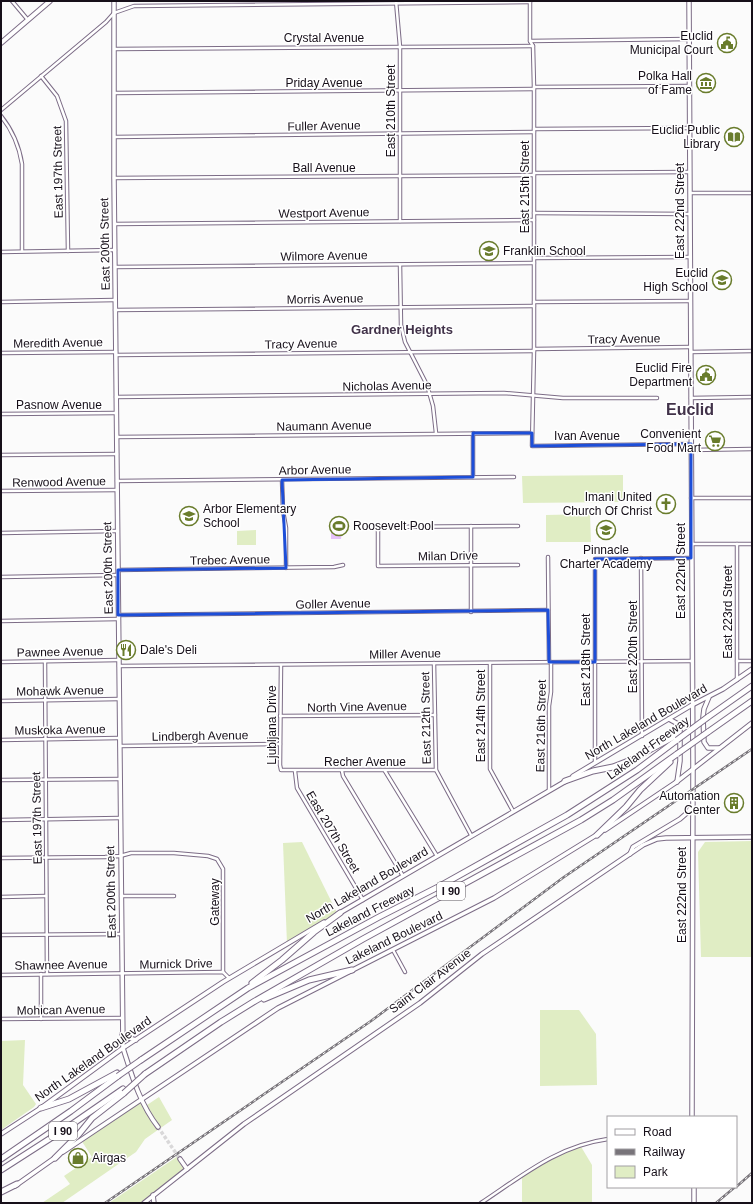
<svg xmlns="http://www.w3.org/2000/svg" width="753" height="1204" viewBox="0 0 753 1204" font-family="Helvetica,sans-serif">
<rect width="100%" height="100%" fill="#fbfbfb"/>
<!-- green -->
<g fill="#e0edc4">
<polygon points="623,475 623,502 523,503 522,476"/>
<polygon points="590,514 591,542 546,542 546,515"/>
<polygon points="256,530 256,545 237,545 237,531"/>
<polygon points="752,841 752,957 701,957 698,852 705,842"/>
<polygon points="302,842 338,915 287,944 283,843"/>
<polygon points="540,1010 579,1010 596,1034 597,1085 540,1086"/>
<polygon points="25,1040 23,1085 36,1104 34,1107 1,1130 1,1041"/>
<polygon points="159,1097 172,1120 145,1139 136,1152 62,1203 42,1203 70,1184 64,1176 92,1157 81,1140 141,1100 144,1107"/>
<polygon points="580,1145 592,1165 592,1203 522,1203 522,1176 547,1160"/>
<polygon points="178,1156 187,1169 144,1203 109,1203"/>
</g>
<!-- water -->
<polygon fill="#e6c2fa" points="331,521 346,521 346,531 342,531 341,539 331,539"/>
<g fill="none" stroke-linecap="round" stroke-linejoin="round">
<!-- tertiary-tunnel -->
<polyline stroke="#d9d8d9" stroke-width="3.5" stroke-dasharray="3.5 2" stroke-linecap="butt" points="158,1127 180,1159"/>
<!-- minor casing -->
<g stroke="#7c6c86" stroke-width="4.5">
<g id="minor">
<polyline points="12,1 28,20"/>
<polyline points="396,1 400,47 400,221"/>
<polyline points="530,1 530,41 533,46 534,87 534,351 532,446 691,444"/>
<polyline points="530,41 689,39"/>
<polyline points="115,49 533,46"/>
<polyline points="41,76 57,96 66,121 68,251"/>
<polyline points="534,87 689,86"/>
<polyline points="115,93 534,89"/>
<polyline points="1,110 106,22 114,13 134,6 530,2"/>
<path d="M1,116C13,131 19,145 22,164V251"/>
<polyline points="534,129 689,128"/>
<polyline points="115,137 534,132"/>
<polyline points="534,173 689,172"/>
<polyline points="114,178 534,175"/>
<polyline points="690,193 752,193"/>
<polyline points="534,213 689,214"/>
<polyline points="115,224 534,220"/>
<polyline points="1,252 115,250"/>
<polyline points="534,258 690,257"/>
<polyline points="400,265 401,325 405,342 427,385 433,406 436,433"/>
<polyline points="115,267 534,263"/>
<polyline points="1,302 115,300"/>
<polyline points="534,302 690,301"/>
<polyline points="115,310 534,306"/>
<polyline points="534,349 690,347"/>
<polyline points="691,352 752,351"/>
<polyline points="1,353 116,352"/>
<polyline points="116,355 534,351"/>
<polyline points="116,397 504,393 563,398 657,398"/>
<polyline points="691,398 752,397"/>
<polyline points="1,414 116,413"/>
<polyline points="473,433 473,477"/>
<polyline points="117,437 532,433"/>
<polyline points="691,450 752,449"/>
<polyline points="1,455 117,454"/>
<polyline points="282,480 283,511 286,528 286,568"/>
<polyline points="117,481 514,477"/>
<polyline points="1,491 117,490"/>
<polyline points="691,498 752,498"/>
<polyline points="471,526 471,612"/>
<polyline points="1,533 117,531"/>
<polyline points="692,544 752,544"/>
<polyline points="737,544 737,680"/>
<polyline points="548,557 549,662"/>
<polyline points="641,558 642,736"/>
<polyline points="518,565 378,566 378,527 518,526"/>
<polyline points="118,570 334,567 343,565"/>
<polyline points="1,577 118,575"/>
<polyline points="119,615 548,610"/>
<polyline points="1,621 118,619"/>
<polyline points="45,661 47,974"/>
<polyline points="737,661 752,661"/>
<polyline points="1,662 119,660"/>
<polyline points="434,663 436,770 471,835"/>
<polyline points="490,663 490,769 513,811"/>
<polyline points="281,665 280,765 281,770 436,770"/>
<polyline points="119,666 691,661"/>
<polyline points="1,701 119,699"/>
<polyline points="280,716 435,715"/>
<polyline points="1,740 119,738"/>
<polyline points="120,746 280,744"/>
<polyline points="595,762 595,559 691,558"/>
<polyline points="295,771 297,788 363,900"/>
<polyline points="342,771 343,776 403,876"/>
<polyline points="385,771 437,856"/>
<polyline points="1,780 120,779"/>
<polyline points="549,790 549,706 551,692 551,662"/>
<polyline points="1,820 120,818"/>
<polyline points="1,858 105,857 120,856 131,853 174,853 208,856 217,859 223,869 223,972"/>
<polyline points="121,896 174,896"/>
<polyline points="1,897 46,896"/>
<polyline points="1,935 121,934"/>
<polyline points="393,950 405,972"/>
<polyline points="1,975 223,972 229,978"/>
<polyline points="1,1019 122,1018"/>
<polyline points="41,1019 41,974"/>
<path d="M481,1203C522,1176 557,1146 608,1139"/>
</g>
</g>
<!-- tertiary casing -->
<g stroke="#7c6c86" stroke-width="5.5">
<g id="tertiary">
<path d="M114,1V178L123,1048C132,1076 140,1104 158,1127"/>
<polyline points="689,1 693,770 692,1117"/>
<polyline points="709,697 704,709 703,717 704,742 708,748 719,748"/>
<polyline points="669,719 678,724 680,727 680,761 677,782"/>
<polyline points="573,776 692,705 723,689 752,669"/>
<polyline points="605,830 675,783 752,723"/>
<polyline points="630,854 633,847 680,819 688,812 692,806"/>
<polyline points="338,914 566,781"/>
<polyline points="122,1034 129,1038 136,1040"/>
<polyline points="1,1134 41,1108 123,1048 223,982 324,922"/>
<polyline points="63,1152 278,1008 494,898 598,834"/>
<polyline points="180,1159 187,1169"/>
<polyline points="15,1186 56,1157"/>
<polyline points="694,1187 694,1203"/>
<polyline points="153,1195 154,1203"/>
<polyline points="144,1203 244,1124 420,1003 482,954 643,845 657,839 666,838 752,837"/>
</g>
</g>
<!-- primary casing -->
<g stroke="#7c6c86" stroke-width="6">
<polyline id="primary" points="1,43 50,1"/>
</g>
<!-- motorway casing -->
<g stroke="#7c6c86" stroke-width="7">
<g id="motorway">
<polyline points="708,717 752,686"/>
<polyline points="708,732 752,701"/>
<polyline points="565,781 593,771 613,767 631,760 677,735"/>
<polyline points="597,835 626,807 640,790 670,762"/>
<polyline points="252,983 282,960 314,932 340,913"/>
<polyline points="264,999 309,980 352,970"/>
<polyline points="141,1060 248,988 379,917 440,886 567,815 637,770 677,740"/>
<polyline points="145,1074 221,1022 255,1001 363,939 581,820 613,800 677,754"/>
<polyline points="41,1108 69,1099 117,1073"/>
<polyline points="55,1158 79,1134 92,1118 124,1093"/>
<polyline points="1,1159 71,1111 118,1076"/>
<polyline points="1,1170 68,1127 123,1089"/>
<polyline points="1,1192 17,1184"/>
</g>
</g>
<!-- minor -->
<use href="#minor" stroke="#fff" stroke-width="2.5"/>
<!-- tertiary -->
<use href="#tertiary" stroke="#fff" stroke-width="3.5"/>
<!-- primary -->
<use href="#primary" stroke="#fff" stroke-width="4"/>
<!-- motorway -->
<use href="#motorway" stroke="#fff" stroke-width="5"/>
<!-- rail casing -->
<g stroke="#78747a" stroke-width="2.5">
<g id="rail">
<polyline points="736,1187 752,1173"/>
<polyline points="105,1203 371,1021 564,877 752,749"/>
<polyline points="716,1203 735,1187"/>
</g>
</g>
<!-- rail -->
<use href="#rail" stroke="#fff" stroke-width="1" stroke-dasharray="3" stroke-linecap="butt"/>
<!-- motorway-bridge casing -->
<g stroke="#7c6c86" stroke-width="7" stroke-linecap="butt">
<g id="motorway-bridge">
<polyline points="677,740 708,717"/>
<polyline points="677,754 708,732"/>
<polyline points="118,1076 141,1060"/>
<polyline points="124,1093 145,1074"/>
</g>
</g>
<!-- motorway-bridge -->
<use href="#motorway-bridge" stroke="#fff" stroke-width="5"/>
</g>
<!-- marked area -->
<path fill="none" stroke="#1d4ed8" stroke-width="3" stroke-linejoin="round" d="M473,433H532V446L691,444V558L595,559V662H549L548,610L118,615V570L286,568L282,480L473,477Z"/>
<!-- icons -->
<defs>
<g id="civic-ring" transform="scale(1)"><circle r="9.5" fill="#fff" stroke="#697c2c" stroke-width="1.5"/><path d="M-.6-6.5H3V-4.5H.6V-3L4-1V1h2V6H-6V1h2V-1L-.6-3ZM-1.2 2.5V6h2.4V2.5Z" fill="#697c2c"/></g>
<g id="museum-ring" transform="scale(1)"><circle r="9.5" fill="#fff" stroke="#697c2c" stroke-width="1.5"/><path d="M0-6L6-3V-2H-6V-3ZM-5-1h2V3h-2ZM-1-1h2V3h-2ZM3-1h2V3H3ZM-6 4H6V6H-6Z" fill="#697c2c"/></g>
<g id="library-ring" transform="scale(1)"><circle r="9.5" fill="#fff" stroke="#697c2c" stroke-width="1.5"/><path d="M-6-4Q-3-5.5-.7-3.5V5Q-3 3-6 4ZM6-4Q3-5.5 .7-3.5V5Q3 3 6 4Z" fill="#697c2c"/></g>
<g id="school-ring" transform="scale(1)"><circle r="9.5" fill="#fff" stroke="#697c2c" stroke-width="1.5"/><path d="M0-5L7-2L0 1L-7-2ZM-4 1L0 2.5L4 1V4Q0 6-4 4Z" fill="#697c2c"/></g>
<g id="supermarket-ring" transform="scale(1)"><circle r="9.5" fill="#fff" stroke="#697c2c" stroke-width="1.5"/><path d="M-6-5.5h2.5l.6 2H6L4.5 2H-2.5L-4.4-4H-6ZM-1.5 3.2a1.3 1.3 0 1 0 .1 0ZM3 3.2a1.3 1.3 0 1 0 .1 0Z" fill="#697c2c"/></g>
<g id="church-ring" transform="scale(1)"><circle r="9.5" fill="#fff" stroke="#697c2c" stroke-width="1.5"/><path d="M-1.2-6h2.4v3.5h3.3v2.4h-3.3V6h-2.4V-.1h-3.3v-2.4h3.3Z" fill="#697c2c"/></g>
<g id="stadium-ring" transform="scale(1)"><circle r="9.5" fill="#fff" stroke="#697c2c" stroke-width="1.5"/><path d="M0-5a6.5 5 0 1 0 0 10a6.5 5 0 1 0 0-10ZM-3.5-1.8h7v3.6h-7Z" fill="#697c2c"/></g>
<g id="restaurant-ring" transform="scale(1)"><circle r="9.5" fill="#fff" stroke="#697c2c" stroke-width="1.5"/><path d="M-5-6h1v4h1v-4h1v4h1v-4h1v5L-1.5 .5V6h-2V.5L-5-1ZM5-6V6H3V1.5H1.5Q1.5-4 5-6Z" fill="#697c2c"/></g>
<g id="building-ring" transform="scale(1)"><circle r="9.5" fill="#fff" stroke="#697c2c" stroke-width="1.5"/><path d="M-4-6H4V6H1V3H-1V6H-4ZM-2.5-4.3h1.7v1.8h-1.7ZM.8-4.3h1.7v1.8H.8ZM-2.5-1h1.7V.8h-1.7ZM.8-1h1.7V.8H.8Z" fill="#697c2c"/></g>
<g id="shop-ring" transform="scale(1)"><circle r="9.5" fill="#fff" stroke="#697c2c" stroke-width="1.5"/><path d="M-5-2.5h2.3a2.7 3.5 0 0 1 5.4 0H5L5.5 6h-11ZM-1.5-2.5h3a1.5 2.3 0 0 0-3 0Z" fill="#697c2c"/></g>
</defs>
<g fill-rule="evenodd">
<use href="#civic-ring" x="727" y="43"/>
<use href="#museum-ring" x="706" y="83"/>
<use href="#library-ring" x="734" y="137"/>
<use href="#school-ring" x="489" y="251"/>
<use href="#school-ring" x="722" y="280"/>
<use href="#civic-ring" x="706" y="375"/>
<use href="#supermarket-ring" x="715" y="441"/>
<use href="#church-ring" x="666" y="504"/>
<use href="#school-ring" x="189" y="516"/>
<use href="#stadium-ring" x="339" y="526"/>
<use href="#school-ring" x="606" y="530"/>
<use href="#restaurant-ring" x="126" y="650"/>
<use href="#building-ring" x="734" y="803"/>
<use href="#shop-ring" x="78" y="1158"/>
</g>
<g text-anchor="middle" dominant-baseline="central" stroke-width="3" stroke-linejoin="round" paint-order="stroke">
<!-- shield labels -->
<g fill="#fff" stroke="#5c575e" stroke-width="1">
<rect x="437" y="882" width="28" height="18" rx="3"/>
<rect x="49" y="1122" width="28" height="18" rx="3"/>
</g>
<g font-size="11" font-weight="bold" fill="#160f19">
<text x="451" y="891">I 90</text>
<text x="63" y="1131">I 90</text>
</g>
<!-- poi labels -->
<g font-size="12" fill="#160f19" stroke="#fff" text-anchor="end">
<text x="713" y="36">Euclid<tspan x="713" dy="14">Municipal Court</tspan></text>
<text x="692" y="76">Polka Hall<tspan x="692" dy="14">of Fame</tspan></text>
<text x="720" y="130">Euclid Public<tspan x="720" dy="14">Library</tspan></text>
<text x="503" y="251" text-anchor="start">Franklin School</text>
<text x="708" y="273">Euclid<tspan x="708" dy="14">High School</tspan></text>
<text x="692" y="368">Euclid Fire<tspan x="692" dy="14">Department</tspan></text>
<text x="701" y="434">Convenient<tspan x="701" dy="14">Food Mart</tspan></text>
<text x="652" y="497">Imani United<tspan x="652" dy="14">Church Of Christ</tspan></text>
<text x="203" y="509" text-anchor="start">Arbor Elementary<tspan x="203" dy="14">School</tspan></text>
<text x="353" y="526" text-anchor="start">Roosevelt Pool</text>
<text x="606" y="550" text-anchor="middle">Pinnacle<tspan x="606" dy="14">Charter Academy</tspan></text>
<text x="140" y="650" text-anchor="start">Dale's Deli</text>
<text x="720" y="796">Automation<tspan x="720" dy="14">Center</tspan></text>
<text x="92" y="1158" text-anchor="start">Airgas</text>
</g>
<!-- street labels -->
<g font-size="12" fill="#160f19" stroke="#fff">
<text x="324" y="38">Crystal Avenue</text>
<text x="324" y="83">Priday Avenue</text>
<text transform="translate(391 111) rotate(-90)">East 210th Street</text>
<text transform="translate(324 126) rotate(-1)">Fuller Avenue</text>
<text x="324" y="168">Ball Avenue</text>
<text transform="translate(58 172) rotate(-91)">East 197th Street</text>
<text transform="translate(525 187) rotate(-90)">East 215th Street</text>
<text transform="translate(680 211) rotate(-90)">East 222nd Street</text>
<text transform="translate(324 213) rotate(-1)">Westport Avenue</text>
<text transform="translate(105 244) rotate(-91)">East 200th Street</text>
<text transform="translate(324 256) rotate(-1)">Wilmore Avenue</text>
<text transform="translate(325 299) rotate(-1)">Morris Avenue</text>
<text transform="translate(624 339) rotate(-1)">Tracy Avenue</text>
<text transform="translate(58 343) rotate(-1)">Meredith Avenue</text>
<text transform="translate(301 344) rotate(-1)">Tracy Avenue</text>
<text transform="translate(387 386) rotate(-1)">Nicholas Avenue</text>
<text x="59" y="405">Pasnow Avenue</text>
<text transform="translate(324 426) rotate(-1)">Naumann Avenue</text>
<text x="587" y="436">Ivan Avenue</text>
<text transform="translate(315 470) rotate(-1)">Arbor Avenue</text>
<text transform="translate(59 482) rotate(-1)">Renwood Avenue</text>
<text transform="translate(448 556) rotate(-1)">Milan Drive</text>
<text transform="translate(230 560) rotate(-1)">Trebec Avenue</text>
<text transform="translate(108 568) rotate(-91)">East 200th Street</text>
<text transform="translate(681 571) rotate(-90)">East 222nd Street</text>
<text transform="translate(333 604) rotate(-1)">Goller Avenue</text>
<text transform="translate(728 612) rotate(-90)">East 223rd Street</text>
<text transform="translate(633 647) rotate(-90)">East 220th Street</text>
<text transform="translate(60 652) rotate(-1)">Pawnee Avenue</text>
<text transform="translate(405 654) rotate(-1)">Miller Avenue</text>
<text transform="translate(586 660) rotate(-90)">East 218th Street</text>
<text transform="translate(60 691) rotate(-1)">Mohawk Avenue</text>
<text transform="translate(357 707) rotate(-1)">North Vine Avenue</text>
<text transform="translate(481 716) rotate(-90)">East 214th Street</text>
<text transform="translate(426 718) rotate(-91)">East 212th Street</text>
<text transform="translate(646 722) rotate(-30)">North Lakeland Boulevard</text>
<text transform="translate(272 725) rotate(-90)">Ljubljana Drive</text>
<text transform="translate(541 726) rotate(-89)">East 216th Street</text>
<text transform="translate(60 730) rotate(-1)">Muskoka Avenue</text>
<text transform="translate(200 736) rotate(-1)">Lindbergh Avenue</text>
<text transform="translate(648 748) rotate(-36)">Lakeland Freeway</text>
<text x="365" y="762">Recher Avenue</text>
<text transform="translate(37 818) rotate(-91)">East 197th Street</text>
<text transform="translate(333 832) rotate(59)">East 207th Street</text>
<text transform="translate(367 885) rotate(-30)">North Lakeland Boulevard</text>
<text transform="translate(111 892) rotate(-91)">East 200th Street</text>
<text transform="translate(682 895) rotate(-90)">East 222nd Street</text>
<text transform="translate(215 902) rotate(-90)">Gateway</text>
<text transform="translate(370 911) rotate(-27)">Lakeland Freeway</text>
<text transform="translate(394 938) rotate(-26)">Lakeland Boulevard</text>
<text transform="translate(176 964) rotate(-1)">Murnick Drive</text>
<text transform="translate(61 965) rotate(-1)">Shawnee Avenue</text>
<text transform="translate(430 981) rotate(-37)">Saint Clair Avenue</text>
<text transform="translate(61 1010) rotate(-1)">Mohican Avenue</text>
<text transform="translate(93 1059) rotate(-35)">North Lakeland Boulevard</text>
</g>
<!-- neighbourhood labels -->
<g font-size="13" font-weight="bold" fill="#413249" stroke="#fff">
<text x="402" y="329">Gardner Heights</text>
</g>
<!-- district labels -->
<g font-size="16" font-weight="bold" fill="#413249" stroke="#fff">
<text x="690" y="409">Euclid</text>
</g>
</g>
<!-- border -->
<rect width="753" height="1204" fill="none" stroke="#160f19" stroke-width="4"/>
<!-- legend -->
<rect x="607" y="1116" width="130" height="72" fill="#ffffff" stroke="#a29fa3"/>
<rect x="615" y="1129" width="20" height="6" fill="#ffffff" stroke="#a29fa3"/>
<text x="643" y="1136" font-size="12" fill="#160f19">Road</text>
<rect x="615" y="1149" width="20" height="6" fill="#78747a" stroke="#a29fa3"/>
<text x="643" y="1156" font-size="12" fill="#160f19">Railway</text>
<rect x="615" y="1166" width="20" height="12" fill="#e0edc4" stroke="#a29fa3"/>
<text x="643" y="1176" font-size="12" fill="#160f19">Park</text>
</svg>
